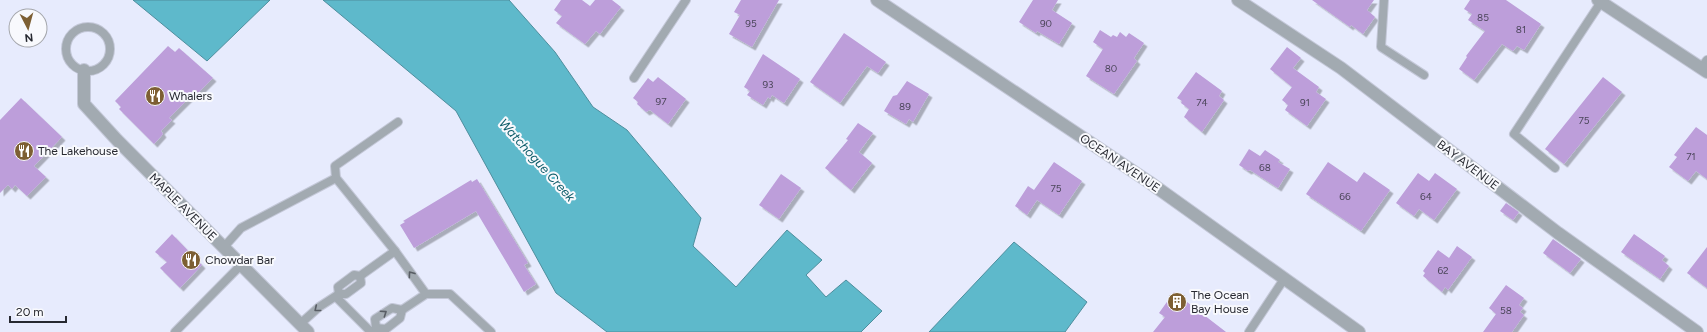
<svg xmlns="http://www.w3.org/2000/svg" width="1707" height="332" viewBox="0 0 1707 332" font-family="Figtree,sans-serif">
<defs>
<filter id="shadow"><feDropShadow dx="3.5" dy="3.5" stdDeviation="0" flood-color="#0004"/></filter>
</defs>
<rect width="100%" height="100%" fill="#e7ebfd"/>
<!-- water -->
<g fill="#5eb9cb" stroke="#4e8e9d">
<polygon points="133,0 270,0 207,61"/>
<polygon points="323,0 509,0 555,52 593,107 627,130 701,218 693,246 736,287 787,230 822,260 806,275 826,297 846,280 882,311 861,332 607,332 556,293 456,111"/>
<polygon points="1014,242 1087,302 1065,332 929,332"/>
</g>
<!-- building -->
<g fill="#bd9eda" filter="url(#shadow)">
<polygon points="561,0 582,0 590,6 595,0 612,0 621,7 600,34 596,31 585,44 556,23 562,16 554,10"/>
<polygon points="741,0 779,0 752,47 729,34 740,15 734,12"/>
<polygon points="1033,0 1058,0 1052,10 1072,23 1059,44 1037,31 1036,33 1019,22"/>
<polygon points="1312,0 1374,0 1367,10 1375,17 1363,34 1351,25 1350,27"/>
<polygon points="1470,0 1506,0 1541,24 1524,50 1517,46 1513,51 1502,44 1474,80 1459,69 1467,57 1466,56 1485,31 1468,20 1472,14 1464,9"/>
<polygon points="1100,30 1111,37 1113,35 1117,37 1120,32 1126,37 1129,33 1144,43 1134,58 1137,61 1114,94 1086,76 1103,49 1093,42"/>
<polygon points="844,33 886,62 878,73 867,66 840,103 810,82"/>
<polygon points="168,46 175,52 179,48 213,78 194,97 192,95 169,118 172,120 161,131 163,134 154,144 119,109 121,107 115,101"/>
<polygon points="1287,47 1301,58 1293,68 1319,87 1316,92 1326,99 1307,126 1285,110 1288,105 1282,100 1292,87 1270,69"/>
<polygon points="763,54 800,79 784,103 772,95 770,99 768,97 763,105 747,95 750,91 744,87"/>
<polygon points="1196,72 1222,91 1219,96 1224,100 1202,132 1184,117 1189,109 1181,103 1182,101 1177,98"/>
<polygon points="658,77 686,99 668,124 650,110 646,112 637,104 638,102 633,98 648,78 653,82"/>
<polygon points="1603,77 1622,92 1564,164 1545,149"/>
<polygon points="907,81 929,94 913,122 909,119 906,124 884,111 893,96 897,95"/>
<polygon points="21,98 62,137 34,166 46,177 27,196 15,185 12,189 8,185 0,193 0,120"/>
<polygon points="858,123 873,133 859,152 872,163 851,190 825,168 848,140 846,139"/>
<polygon points="1696,127 1707,135 1707,179 1696,171 1688,181 1669,167 1677,157 1674,155"/>
<polygon points="1249,149 1260,156 1265,150 1280,160 1278,162 1290,169 1278,188 1250,170 1248,171 1239,165"/>
<polygon points="1054,162 1082,181 1059,215 1037,200 1027,215 1015,206 1028,186 1034,190"/>
<polygon points="1328,162 1357,182 1364,172 1390,190 1361,231 1306,194"/>
<polygon points="1418,173 1429,181 1435,173 1457,189 1434,220 1419,209 1414,216 1396,203"/>
<polygon points="781,174 801,188 779,219 759,205"/>
<polygon points="477,179 528,263 524,265 536,284 524,292 476,211 414,248 400,225 405,222 403,221 471,180 472,182"/>
<polygon points="1506,203 1519,212 1513,220 1500,211"/>
<polygon points="172,234 202,265 180,288 160,268 167,262 155,252"/>
<polygon points="1634,234 1665,256 1662,260 1669,266 1660,279 1621,252"/>
<polygon points="1553,239 1581,259 1570,273 1543,253"/>
<polygon points="1457,246 1472,257 1448,290 1445,287 1442,292 1423,276 1425,273 1423,271 1438,250 1449,258"/>
<polygon points="1707,247 1707,288 1687,273"/>
<polygon points="1506,285 1524,298 1519,305 1523,308 1520,312 1524,315 1512,332 1483,332 1496,314 1489,308"/>
<polygon points="1174,292 1226,332 1153,332 1165,317 1159,313"/>
</g>
<g fill="none" stroke-linecap="round" stroke-linejoin="round">
<!-- lane casing -->
<g stroke="#c4c8d8" stroke-width="10">
<g id="lane">
<polyline points="1384,0 1381,47 1424,75"/>
<circle cx="88" cy="49" r="22"/>
<polyline points="1701,68 1707,60"/>
<polyline points="634,78 686,0"/>
<polyline points="1555,168 1514,134 1601,2"/>
<polyline points="224,247 241,228 336,178"/>
<polyline points="395,251 336,178 335,166 398,122"/>
<polyline points="339,294 338,287 354,275 360,276 395,251 426,294 402,310 400,318 386,329 376,328 372,332"/>
<polyline points="426,294 450,294 491,332"/>
<polyline points="336,297 371,332"/>
<polyline points="300,324 319,307 339,294 346,294 361,283 360,276"/>
<polyline points="376,328 375,319 392,308 402,310"/>
<polyline points="175,332 241,265"/>
<polyline points="1249,332 1284,279"/>
</g>
</g>
<!-- street casing -->
<g stroke="#c4c8d8" stroke-width="14">
<g id="street">
<polyline points="877,0 1149,182 1359,332"/>
<polyline points="1238,0 1341,68 1558,233 1697,332"/>
<polyline points="1598,0 1707,72"/>
<polyline points="84,70 84,104 117,140 308,332"/>
</g>
</g>
<!-- lane -->
<use href="#lane" stroke="#a2aab1" stroke-width="8"/>
<!-- street -->
<use href="#street" stroke="#a2aab1" stroke-width="12"/>
</g>
<!-- one-way arrows -->
<defs><path id="oneway-chevron" d="M-2-3.5L2.5 0L-2 3.5" fill="none" stroke-width="1.6" stroke-linecap="round" stroke-linejoin="round"/></defs>
<g stroke="#585d64">
<use href="#oneway-chevron" transform="translate(411 274) rotate(-126)"/>
<use href="#oneway-chevron" transform="translate(317 309) rotate(141)"/>
<use href="#oneway-chevron" transform="translate(384 313) rotate(-34)"/>
</g>
<!-- icons -->
<defs>
<g id="restaurant-disc" transform="scale(1)"><circle r="9.5" fill="#7d5f33" stroke="#f8f9fd"/><path d="M-5-6h1v4h1v-4h1v4h1v-4h1v5L-1.5 .5V6h-2V.5L-5-1ZM5-6V6H3V1.5H1.5Q1.5-4 5-6Z" fill="#fff"/></g>
<g id="building-disc" transform="scale(1)"><circle r="9.5" fill="#7d5f33" stroke="#f8f9fd"/><path d="M-4-6H4V6H1V3H-1V6H-4ZM-2.5-4.3h1.7v1.8h-1.7ZM.8-4.3h1.7v1.8H.8ZM-2.5-1h1.7V.8h-1.7ZM.8-1h1.7V.8H.8Z" fill="#fff"/></g>
</defs>
<g fill-rule="evenodd">
<use href="#restaurant-disc" x="155" y="96"/>
<use href="#restaurant-disc" x="24" y="151"/>
<use href="#restaurant-disc" x="191" y="260"/>
<use href="#building-disc" x="1177" y="302"/>
</g>
<g text-anchor="middle" dominant-baseline="central" stroke-width="4" stroke-linejoin="round" paint-order="stroke">
<!-- number labels -->
<g font-size="10" fill="#4c465b">
<text x="1483" y="17">85</text>
<text x="751" y="23">95</text>
<text x="1046" y="23">90</text>
<text x="1521" y="29">81</text>
<text x="1111" y="68">80</text>
<text x="768" y="84">93</text>
<text x="661" y="101">97</text>
<text x="1202" y="102">74</text>
<text x="1305" y="102">91</text>
<text x="905" y="106">89</text>
<text x="1584" y="120">75</text>
<text x="1691" y="156">71</text>
<text x="1265" y="167">68</text>
<text x="1056" y="188">75</text>
<text x="1345" y="196">66</text>
<text x="1426" y="196">64</text>
<text x="1443" y="270">62</text>
<text x="1506" y="310">58</text>
</g>
<!-- poi labels -->
<g font-size="12" fill="#272931" stroke="#f8f9fd" text-anchor="start">
<text x="169" y="96">Whalers</text>
<text x="38" y="151">The Lakehouse</text>
<text x="205" y="260">Chowdar Bar</text>
<text x="1191" y="295">The Ocean<tspan x="1191" dy="14">Bay House</tspan></text>
</g>
<!-- street labels -->
<g font-size="12" fill="#272931" stroke="#f8f9fd">
<text transform="translate(1120 163) rotate(34)">OCEAN AVENUE</text>
<text transform="translate(1468 165) rotate(37)">BAY AVENUE</text>
<text transform="translate(183 207) rotate(45)">MAPLE AVENUE</text>
</g>
<!-- water labels -->
<g font-size="13" font-style="italic" fill="#0e5d6a" stroke="#f8f9fd">
<text transform="translate(537 160) rotate(48)">Watchogue Creek</text>
</g>
</g>
<!-- north arrow -->
<g transform="translate(28 28) rotate(174)"><circle r="19" fill="#f8f9fd" stroke="#a4a6ab"/>
<path d="M0-3L7 15L0 10L-7 15Z" fill="#7d5f33"/>
<text y="-6" font-size="11" font-weight="bold" text-anchor="middle" fill="#272931">N</text>
</g>
<!-- scale -->
<path d="M10 316v6h56v-6" fill="none" stroke="#272931" stroke-width="2"/>
<text x="16" y="316" font-size="12" fill="#272931" stroke="#f8f9fd" stroke-width="3" paint-order="stroke">20 m</text>
</svg>
